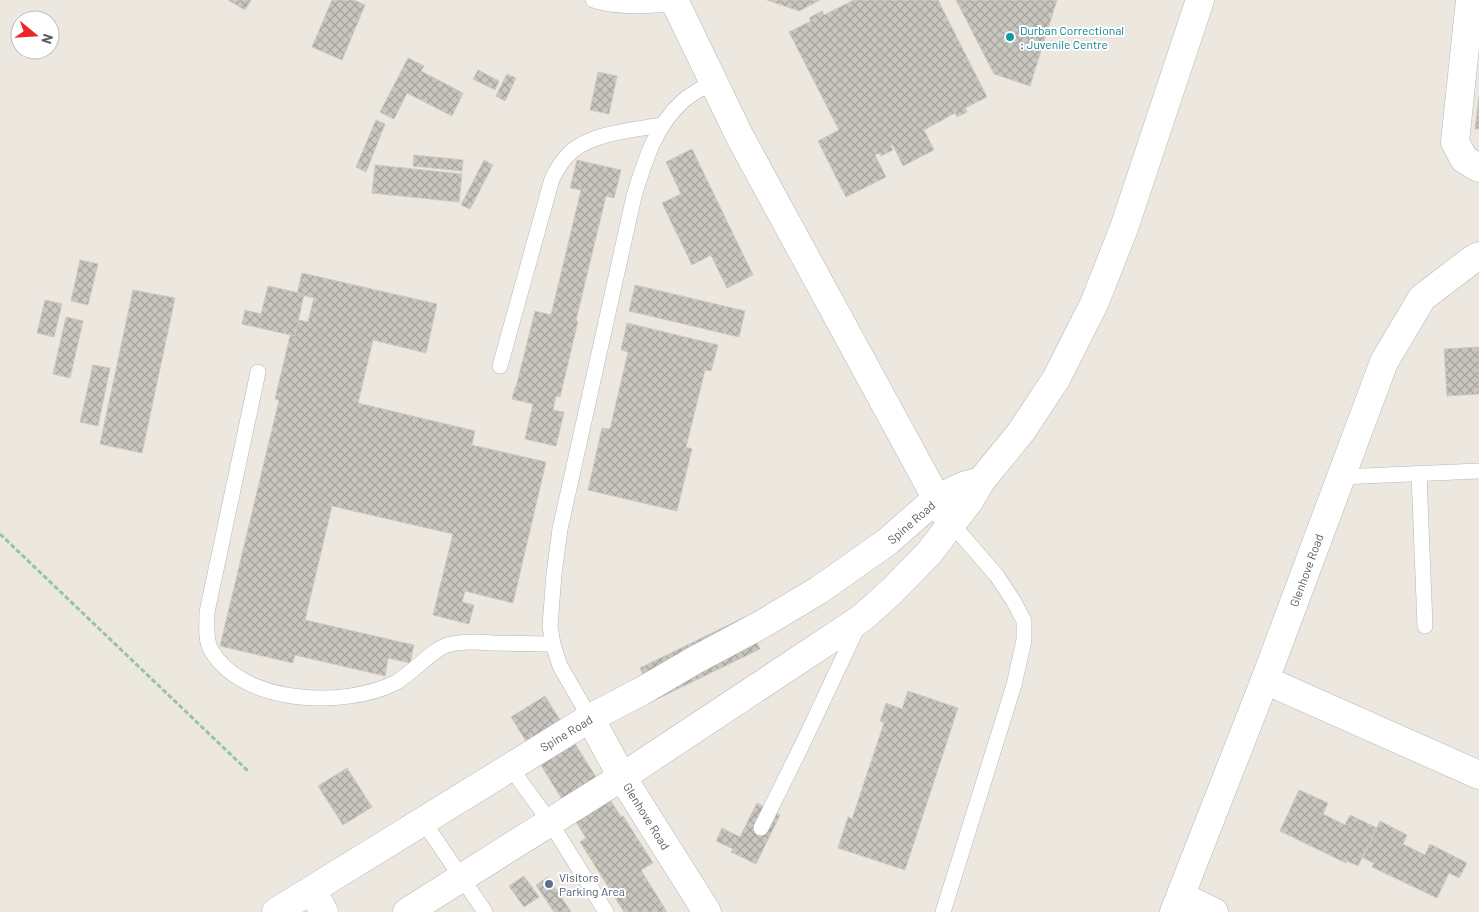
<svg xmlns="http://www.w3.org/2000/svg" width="1479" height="912" viewBox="0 0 1479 912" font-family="Barlow,sans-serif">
<defs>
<pattern id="building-cross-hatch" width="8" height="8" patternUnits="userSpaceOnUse" patternTransform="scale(1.25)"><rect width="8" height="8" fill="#c9c5bf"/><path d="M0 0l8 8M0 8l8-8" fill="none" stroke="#a6a39f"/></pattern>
</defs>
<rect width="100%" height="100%" fill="#ece8df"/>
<!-- building -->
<g fill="url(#building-cross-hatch)" stroke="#d1c9be">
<polygon points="228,0 251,0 245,10"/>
<polygon points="332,0 354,0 365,5 342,60 312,47"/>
<polygon points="767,0 820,0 799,11"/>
<polygon points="854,0 938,0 987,97 965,108 967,112 957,117 955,113 924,130 934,150 903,166 893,145 891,146 893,150 881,156 879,153 875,155 886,177 846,197 818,141 839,130 789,32 811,21 809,18 822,11 824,15"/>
<polygon points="956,0 1057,0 1030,86 994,74"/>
<polygon points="408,58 424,66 421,71 463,93 452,116 407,93 394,119 380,112"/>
<polygon points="478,70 499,81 495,90 473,79"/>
<polygon points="598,72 617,76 609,114 590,110"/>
<polygon points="507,74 516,78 505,101 496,96"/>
<polygon points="1479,96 1479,129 1475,129"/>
<polygon points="376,120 385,124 366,172 356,167"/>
<polygon points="692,149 753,275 727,288 711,255 692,265 662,203 681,194 666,162"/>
<polygon points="414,155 463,160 462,171 413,166"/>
<polygon points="484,160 493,165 470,209 461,205"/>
<polygon points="577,160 621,170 614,198 606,196 576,320 578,321 560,397 556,396 553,410 564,412 556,446 525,439 533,404 512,399 515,387 516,387 535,311 551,315 581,190 570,188"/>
<polygon points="375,165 462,174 459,202 372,193"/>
<polygon points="80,260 98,264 88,305 71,301"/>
<polygon points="302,273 437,304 426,353 373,340 358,403 475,431 472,445 546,462 513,603 465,591 462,602 474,605 469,624 433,615 453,534 332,506 305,620 414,645 410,663 388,658 385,676 295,655 293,663 220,646 279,400 275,399 294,319 308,322 314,298 297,294"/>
<polygon points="635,285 745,311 739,337 629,311"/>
<polygon points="268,286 304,294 295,336 242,324 245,310 261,314"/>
<polygon points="133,290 175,298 142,453 100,444"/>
<polygon points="45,300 62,304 54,337 37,333"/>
<polygon points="66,317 83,321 70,378 53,374"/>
<polygon points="627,323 718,345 711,371 705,370 686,447 692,449 677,511 588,490 602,428 610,429 628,352 621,350"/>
<polygon points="1479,347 1479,394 1447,396 1444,349"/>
<polygon points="93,365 110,368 98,426 80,422"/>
<polygon points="745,617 760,649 655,700 640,668"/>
<polygon points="908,691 958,708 905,870 838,848 848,817 852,819 884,723 880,721 886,703 902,709"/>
<polygon points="545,696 621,817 623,816 653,863 641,870 667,912 624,912 580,842 586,838 511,717"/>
<polygon points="347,768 372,807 343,825 318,786"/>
<polygon points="1299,790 1328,803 1323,814 1345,825 1350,815 1377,828 1358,866 1347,861 1346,863 1280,831"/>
<polygon points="757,803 780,815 756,864 731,852 733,849 716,841 722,828 740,837"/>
<polygon points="1380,821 1407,835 1403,844 1425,855 1430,844 1467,863 1459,878 1449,873 1437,898 1372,867 1374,863 1363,858"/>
<polygon points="524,876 539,897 524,907 509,886"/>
<polygon points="548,877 571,912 554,912 536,885"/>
</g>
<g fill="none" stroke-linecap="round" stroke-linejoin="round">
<!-- service casing -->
<g stroke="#b2b7bb" stroke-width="16">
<g id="service">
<path d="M593,0C619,9 649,5 676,4"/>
<path d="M500,366L552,179C556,171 561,162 567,156C587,133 633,130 662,125"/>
<path d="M258,372L207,612C207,624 205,639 211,650C243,705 344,708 395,683C410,675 432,650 447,645C462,641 477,642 492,643C513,643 533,644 553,644"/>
<polyline points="1419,474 1425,626"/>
<polyline points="1340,477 1479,471"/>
<path d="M590,718L560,666L553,644L550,626L554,574L560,529L634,196C645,161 655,126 683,101C692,93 703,88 713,82"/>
<polyline points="510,767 550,822 606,912"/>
<polyline points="423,821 485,912"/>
<polyline points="761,828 803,743 859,624"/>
<polyline points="943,912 1014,685 1024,640 1024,621 1014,602 997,576 952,524"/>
</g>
</g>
<!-- minor casing -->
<g stroke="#b2b7bb" stroke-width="29">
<g id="minor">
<polyline points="674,0 740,137 945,514"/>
<polyline points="1470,0 1455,142 1464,159 1479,168"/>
<polyline points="1265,680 1479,775"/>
<polyline points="590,718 622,777 707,912"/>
<polyline points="312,890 324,912"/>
<polyline points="1181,896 1214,912"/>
<polyline points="276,912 590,718 642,691 695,660 764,623 819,590 887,542 936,499 963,486 981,481"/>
<polyline points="407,912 622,777 862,618 893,590 929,553 970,500 981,481 1021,432 1056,379 1094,304 1124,228 1200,0"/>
<polyline points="1174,912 1265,680 1384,362 1422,298 1473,259 1479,256"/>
</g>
</g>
<!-- path -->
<polyline stroke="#94c69d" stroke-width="3" stroke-dasharray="5 2.5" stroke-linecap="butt" points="0,534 249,772"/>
<!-- service -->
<use href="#service" stroke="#fff" stroke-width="15"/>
<!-- minor -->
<use href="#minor" stroke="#fff" stroke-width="28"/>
</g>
<!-- markers -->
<circle fill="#0f9aa8" stroke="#fff" stroke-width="2" cx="1010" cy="37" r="5"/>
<circle fill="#5c6f8a" stroke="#fff" stroke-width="2" cx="549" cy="884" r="5"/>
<g text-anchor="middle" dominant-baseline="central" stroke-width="4" stroke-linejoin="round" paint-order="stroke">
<!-- culture labels -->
<g font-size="12" fill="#0d838f" stroke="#fff" text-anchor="start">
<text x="1020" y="30">Durban Correctional<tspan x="1020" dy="14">: Juvenile Centre</tspan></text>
</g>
<!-- street labels -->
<g font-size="12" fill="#585d61" stroke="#fff">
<text transform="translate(911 522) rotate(-41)">Spine Road</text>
<text transform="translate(1306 570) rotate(-70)">Glenhove Road</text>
<text transform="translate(566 733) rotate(-31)">Spine Road</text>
<text transform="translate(647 816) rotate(58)">Glenhove Road</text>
</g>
<!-- service labels -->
<g font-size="12" fill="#4e5e75" stroke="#fff" text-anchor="start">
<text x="559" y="877">Visitors<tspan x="559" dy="14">Parking Area</tspan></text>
</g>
</g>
<!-- north arrow -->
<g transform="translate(35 35) rotate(108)"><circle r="24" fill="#ffffff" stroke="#bcbec0"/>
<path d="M0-4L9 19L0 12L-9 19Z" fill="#ec2528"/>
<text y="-8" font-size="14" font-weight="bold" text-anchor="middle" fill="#585d61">N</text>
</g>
</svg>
